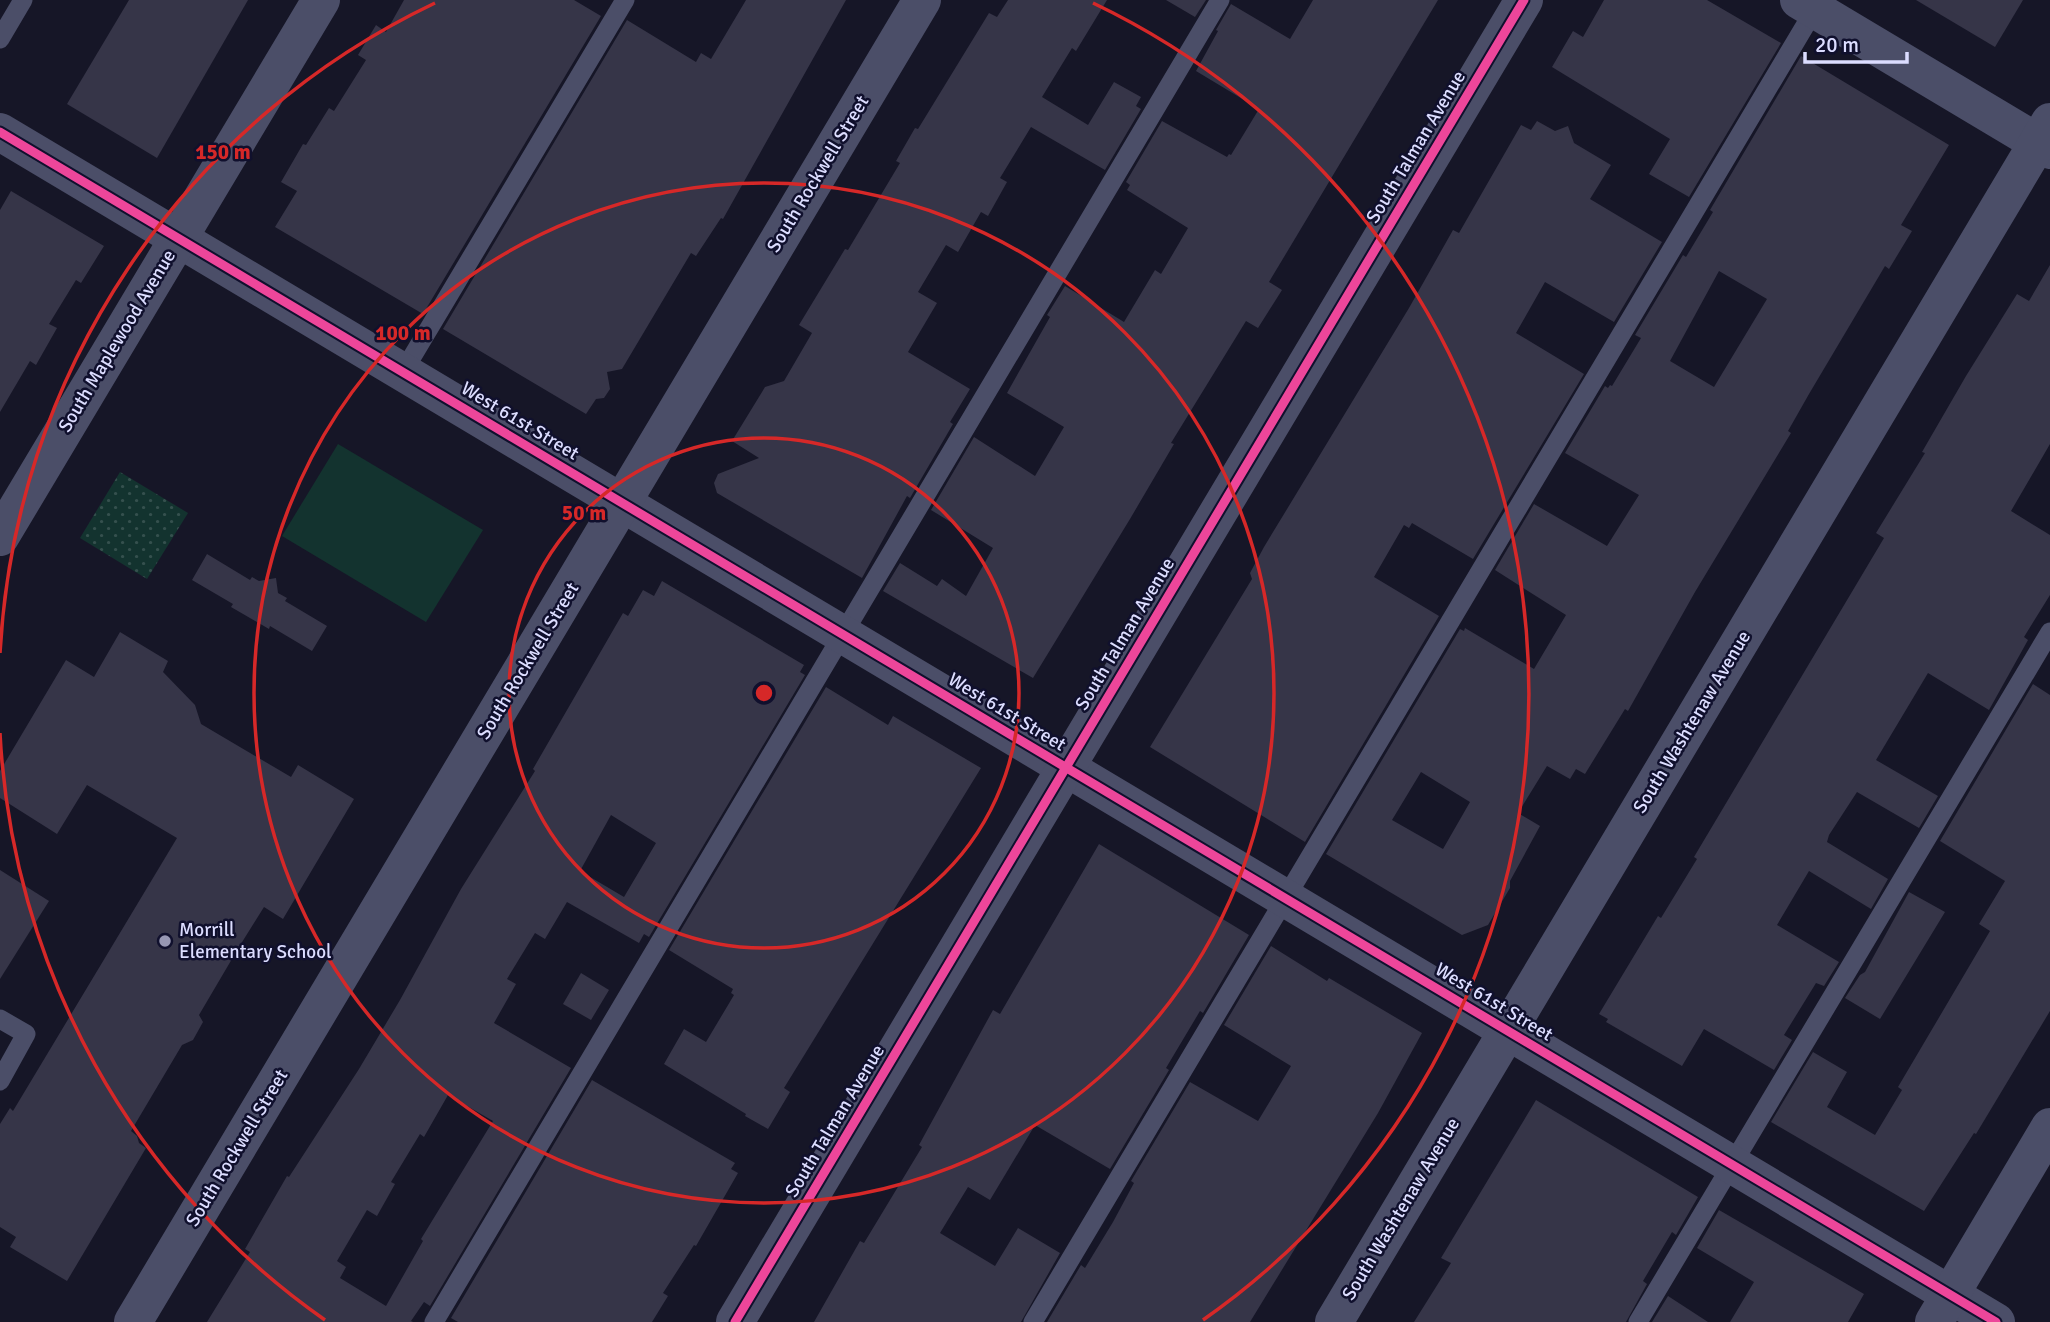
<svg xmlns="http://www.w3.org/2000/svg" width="2050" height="1322" viewBox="0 0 2050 1322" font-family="Signika,sans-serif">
<defs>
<pattern id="park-dots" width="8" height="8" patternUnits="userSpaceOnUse" patternTransform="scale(1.75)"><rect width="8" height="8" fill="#13332f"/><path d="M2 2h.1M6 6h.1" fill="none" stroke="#35504e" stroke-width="1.8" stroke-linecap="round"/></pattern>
</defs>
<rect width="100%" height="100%" fill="#161627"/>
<!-- park -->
<polygon fill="url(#park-dots)" points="120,472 188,513 147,579 80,538"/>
<!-- garden -->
<polygon fill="#13332f" points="338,444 483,530 426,622 282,536"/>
<!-- building -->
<g fill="#363548" fill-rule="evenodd">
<polygon points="129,0 248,0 157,158 67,104"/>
<polygon points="404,0 574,0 601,16 423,314 275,227 297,191 281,182 303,144 306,145 329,108 334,111 366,60 358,55 376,25 386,32"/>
<polygon points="746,0 846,0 723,219 721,218 696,256 691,253 622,369 607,372 610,389 604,398 596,399 586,414 443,329 627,20 696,62 701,53 711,59"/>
<polygon points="1008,0 1107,0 1076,51 1072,48 1042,97 1088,125 1114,82 1141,97 1136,106 1141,109 1105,170 1031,127 1000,178 1007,182 988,216 981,212 958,252 946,245 918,292 937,303 908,352 970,389 950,422 953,424 910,498 907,496 862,578 717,493 714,483 718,474 759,458 732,441 765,387 784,381 812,333 799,325 845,249 848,250 900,163 896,161 915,128 918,129 989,13 997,17"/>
<polygon points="1166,0 1206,0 1195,17"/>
<polygon points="1313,0 1438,0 1269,282 1282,290 1258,328 1246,321 1171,443 1174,444 1130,519 1033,678 883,591 900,563 937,586 942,579 966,596 993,548 931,510 974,437 1035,476 1064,427 1007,393 1050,317 1047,315 1065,286 1124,322 1155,270 1161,274 1188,228 1127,190 1130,185 1126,182 1162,121 1227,157 1229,154 1231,155 1259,109 1196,71 1218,31 1216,30 1231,4 1290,39"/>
<polygon points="1604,0 1707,0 1781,43 1689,197 1649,174 1670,139 1552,67 1573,31 1583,37"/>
<polygon points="1916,0 2023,0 1995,47"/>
<path d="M1801,56L1949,145L1901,225L1912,231L1889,269L1885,266L1809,394L1788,431L1791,433L1695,592L1628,711L1625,709L1585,774L1576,769L1570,779L1547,766L1518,813L1540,826L1510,881V888L1488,925L1462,935L1326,854L1460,629L1464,631L1465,628L1534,669L1566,615L1495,570L1534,504L1607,546L1639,495L1565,453L1605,386L1608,388L1610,385L1612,386L1641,338L1635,335L1683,255L1686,257L1713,212L1710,210ZM1719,271L1767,299L1714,387L1670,361ZM1421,772L1470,802L1443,849L1392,820Z"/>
<polygon points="1537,121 1555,131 1568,126 1574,143 1611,165 1590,199 1662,242 1614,322 1545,282 1516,333 1584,374 1473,559 1412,523 1409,528 1404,525 1374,577 1439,616 1305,842 1150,747 1252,579 1250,573 1264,547 1409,308 1453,230 1459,233 1521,125 1531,130"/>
<polygon points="11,191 104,246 81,283 76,280 49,324 57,328 36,365 30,361 0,412 0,210"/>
<polygon points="2050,265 2050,444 2011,511 2050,535 2050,595 2024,637 2028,640 1989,710 1928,673 1876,760 1938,796 1919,828 1857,792 1829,835 1827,842 1888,879 1871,909 1809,871 1777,925 1839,962 1824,986 1816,983 1784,1035 1792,1040 1774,1070 1704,1029 1682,1066 1606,1022 1608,1019 1599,1014 1658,916 1661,918 1697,859 1694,857 1884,538 1876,533 1925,453 1922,452 1966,376 2017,294 2029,301"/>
<polygon points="207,554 250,580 252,577 259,581 276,578 278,593 287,598 285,601 327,626 312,651 270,626 269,629 231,607 233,604 192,580"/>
<path d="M662,581L804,665L800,672L805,675L649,937L644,934L639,943L567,902L545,939L535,933L507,979L516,984L494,1023L571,1068L430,1306L424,1302L411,1321L413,1322H207L250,1252L245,1249L287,1176L289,1177L359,1069L400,1000L461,889L535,771L533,769L623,613L628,616L643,590L654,596ZM611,815L656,843L624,897L580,871ZM448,1095L493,1121L421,1239L423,1241L386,1306L340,1278L346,1267L337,1261L367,1210L377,1216L395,1184L391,1182L420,1134L424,1137Z"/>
<polygon points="120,632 168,661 163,672 195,705 201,724 291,777 298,765 354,799 283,919 264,907 239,947 199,1015 203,1022 193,1040 182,1045 131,1131 137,1136 139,1143 146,1148 67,1281 10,1247 16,1237 0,1227 0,1124 10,1108 13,1111 177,838 87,785 57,834 0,798 0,771 66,660 94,677"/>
<polygon points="2033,684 2050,695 2050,1011 1976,1134 1974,1133 1924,1211 1771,1122 1813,1052 1847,1072 1827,1107 1875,1135 1902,1090 1898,1087 1990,931 1979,924 2005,881 1940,841"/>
<polygon points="826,687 888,725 893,716 981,768 784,1088 790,1092 768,1129 745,1116 746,1114 664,1064 684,1029 706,1042 734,995 731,993 733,989 669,950"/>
<polygon points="1099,844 1249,935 1203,1013 1200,1011 1166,1068 1169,1070 1110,1169 1035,1125 990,1200 968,1187 940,1233 995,1266 1018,1228 1060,1253 1021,1322 814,1322 860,1241 864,1243 922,1147 919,1145 993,1010 1000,1014"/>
<polygon points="0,870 49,901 0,979"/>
<polygon points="1909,892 1945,912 1880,1019 1845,998 1860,975 1865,972"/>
<polygon points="1271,946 1327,981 1329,978 1422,1033 1378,1113 1250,1322 1047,1322 1081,1265 1085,1268 1113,1222 1134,1183 1131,1181 1190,1082 1258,1121 1291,1066 1224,1025"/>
<polygon points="581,973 609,990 591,1020 563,1004"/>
<polygon points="592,1080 735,1163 731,1169 738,1173 696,1246 694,1245 663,1293 668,1296 652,1322 458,1322 451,1318"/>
<polygon points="1536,1100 1698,1197 1676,1235 1672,1232 1643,1281 1647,1284 1626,1322 1414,1322 1451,1263 1441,1258"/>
<polygon points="1719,1210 1864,1294 1848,1322 1730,1322 1754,1282 1697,1248"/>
<polygon points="1668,1296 1708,1322 1652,1322"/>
</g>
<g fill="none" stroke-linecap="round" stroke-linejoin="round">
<!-- lane -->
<g stroke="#4b4e68" stroke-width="19">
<polyline points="0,39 23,0"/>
<polyline points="403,372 625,0"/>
<polyline points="0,1019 26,1034 0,1081"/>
<polyline points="434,1322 1220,0"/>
<polyline points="1033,1322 1818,4"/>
<polyline points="1638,1322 2050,632"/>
</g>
<!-- street -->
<g stroke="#4b4e68" stroke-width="38">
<polyline points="1799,0 2050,150"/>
<polyline points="0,132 1996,1322"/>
<polyline points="0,537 321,0"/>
<polyline points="133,1322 922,0"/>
<polyline points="735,1322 1524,0"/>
<polyline points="1334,1322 2050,122"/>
<polyline points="1934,1322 2050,1127"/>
</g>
<!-- cycleway casing -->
<g stroke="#10102d" stroke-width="13">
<g id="cycleway">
<polyline points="0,132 1996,1322"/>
<polyline points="735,1322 1524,0"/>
</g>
</g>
<!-- cycleway -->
<use href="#cycleway" stroke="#ed469a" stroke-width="9"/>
</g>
<!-- distance rings -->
<g fill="none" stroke="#d62828" stroke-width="3.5">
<circle cx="764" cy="693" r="255"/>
<circle cx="764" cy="693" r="510"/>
<path d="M325 1320A765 765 0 0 1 0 733M0 653A765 765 0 0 1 435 3M1093 3A765 765 0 0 1 1203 1320"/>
</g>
<!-- markers -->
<circle fill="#9797b3" stroke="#10102d" stroke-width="2.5" cx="165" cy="941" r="7"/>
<g text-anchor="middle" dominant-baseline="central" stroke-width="5" stroke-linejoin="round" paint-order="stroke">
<!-- street labels -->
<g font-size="19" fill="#dcddff" stroke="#10102d">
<text transform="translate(1416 147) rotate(-59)">South Talman Avenue</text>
<text transform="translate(818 174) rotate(-59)">South Rockwell Street</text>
<text transform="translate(117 341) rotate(-59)">South Maplewood Avenue</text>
<text transform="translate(520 421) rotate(31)">West 61st Street</text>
<text transform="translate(1125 634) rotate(-59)">South Talman Avenue</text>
<text transform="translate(528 661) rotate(-59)">South Rockwell Street</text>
<text transform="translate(1007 712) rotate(31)">West 61st Street</text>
<text transform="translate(1692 722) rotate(-59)">South Washtenaw Avenue</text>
<text transform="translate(1494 1002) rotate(31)">West 61st Street</text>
<text transform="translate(835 1121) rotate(-59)">South Talman Avenue</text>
<text transform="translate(237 1148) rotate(-59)">South Rockwell Street</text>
<text transform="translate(1401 1209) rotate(-59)">South Washtenaw Avenue</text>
</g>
<!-- poi labels -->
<g font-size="19" fill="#dcddff" stroke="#10102d" text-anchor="start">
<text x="179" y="930">Morrill<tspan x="179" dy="22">Elementary School</tspan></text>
</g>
</g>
<circle cx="764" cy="693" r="10" fill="#d62828" stroke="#10102d" stroke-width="3.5"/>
<g font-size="21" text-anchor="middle" font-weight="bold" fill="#d62828" stroke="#10102d" stroke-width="5" stroke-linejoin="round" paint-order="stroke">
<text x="223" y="159">150 m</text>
<text x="403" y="340">100 m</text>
<text x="584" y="520">50 m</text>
</g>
<!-- scale -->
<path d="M1805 52v10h102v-10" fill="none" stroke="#dcddff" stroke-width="3.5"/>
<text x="1815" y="52" font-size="21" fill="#dcddff" stroke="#10102d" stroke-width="5" paint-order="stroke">20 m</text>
</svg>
